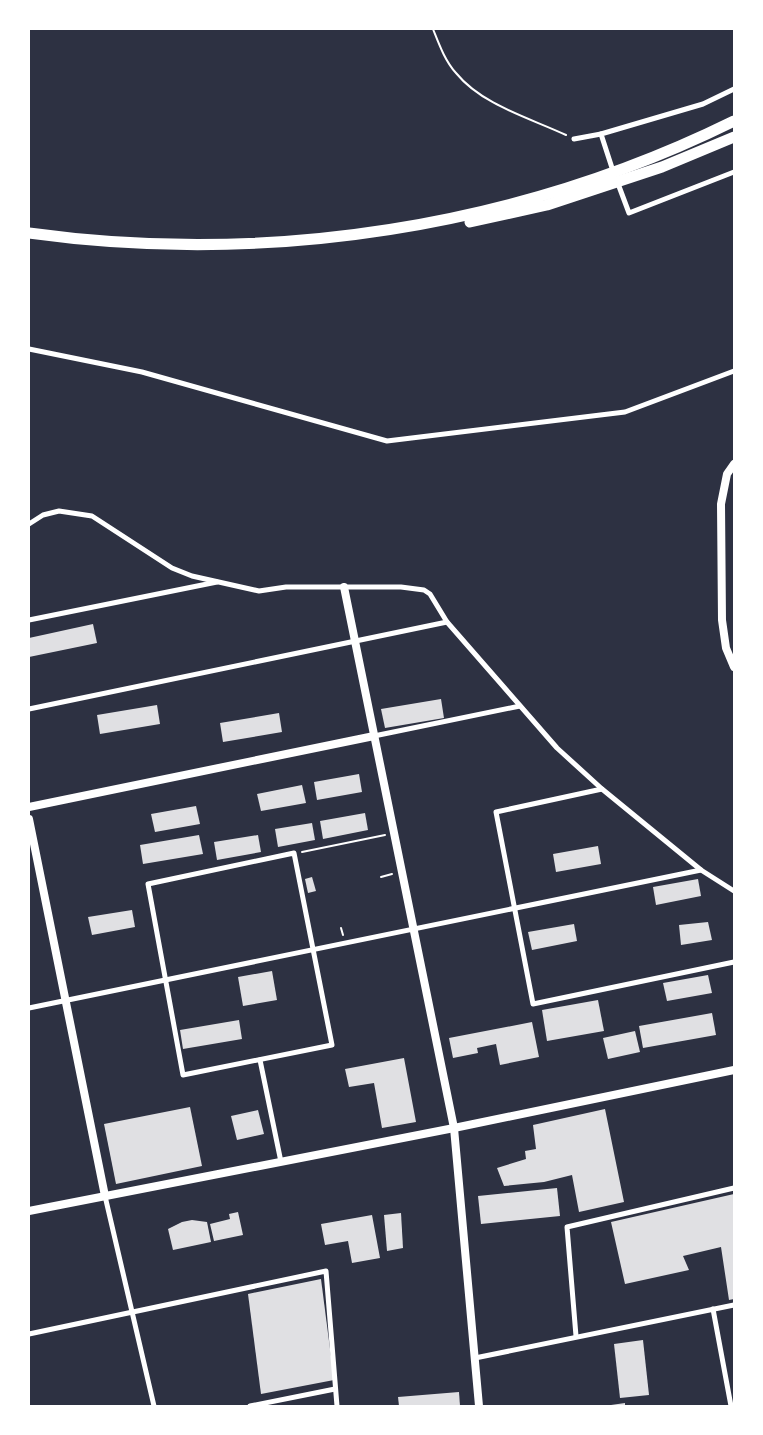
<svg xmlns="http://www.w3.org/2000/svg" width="763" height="1435" viewBox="0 0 763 1435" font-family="Merriweather,serif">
<rect width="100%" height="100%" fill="#2d3142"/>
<!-- building -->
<g fill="#e0e0e3">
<polygon points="93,624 97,643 29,657 29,638"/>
<polygon points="441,699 444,718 385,728 381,709"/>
<polygon points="157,705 160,724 100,734 97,715"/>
<polygon points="279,713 282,732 223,742 220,723"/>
<polygon points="359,774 362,792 317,800 314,782"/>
<polygon points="302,785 306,803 261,811 257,794"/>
<polygon points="196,806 200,824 155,832 151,814"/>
<polygon points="365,813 368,830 323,839 320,821"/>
<polygon points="312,823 315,840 278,847 275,829"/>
<polygon points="199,835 203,854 143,864 140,845"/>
<polygon points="258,835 261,852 217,860 214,842"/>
<polygon points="598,846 601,864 556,872 553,854"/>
<polygon points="312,877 316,891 308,893 305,879"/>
<polygon points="698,879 701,896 656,905 653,887"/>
<polygon points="132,910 135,927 92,935 88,917"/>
<polygon points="708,922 712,940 681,945 679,925"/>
<polygon points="574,924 577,941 532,950 528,932"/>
<polygon points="272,971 277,1000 243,1006 238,977"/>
<polygon points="708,975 712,993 667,1001 663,983"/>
<polygon points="598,1000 604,1031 547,1041 542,1010"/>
<polygon points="712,1013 716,1035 643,1048 639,1026"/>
<polygon points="239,1020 242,1039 183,1049 180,1030"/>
<polygon points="532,1022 539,1057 500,1065 496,1044 477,1048 478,1053 453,1058 449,1038"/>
<polygon points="635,1031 640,1052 608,1059 603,1038"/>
<polygon points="404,1058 416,1122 382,1128 374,1083 349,1087 345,1069"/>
<polygon points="190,1107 202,1166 116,1184 104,1124"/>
<polygon points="605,1109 624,1202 579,1212 572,1175 544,1182 504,1186 497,1168 526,1159 525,1151 536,1149 533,1125"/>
<polygon points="258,1110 264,1134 237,1140 231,1116"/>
<polygon points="557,1188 560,1216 481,1224 478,1196"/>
<polygon points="734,1194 734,1299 729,1300 721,1247 683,1256 689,1270 625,1284 611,1222"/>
<polygon points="238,1212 243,1235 214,1241 210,1224 230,1219 229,1214"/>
<polygon points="401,1213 403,1248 387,1251 384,1215"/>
<polygon points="372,1215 380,1258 352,1263 348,1241 325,1245 321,1224"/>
<polygon points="192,1220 207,1222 211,1242 173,1250 168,1229 182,1222"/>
<polygon points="321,1279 334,1380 261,1394 248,1294"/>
<polygon points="643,1340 649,1395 620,1398 614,1344"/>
<polygon points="459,1392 460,1406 399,1406 398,1397"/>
<polygon points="625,1403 625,1406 611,1406 611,1405"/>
</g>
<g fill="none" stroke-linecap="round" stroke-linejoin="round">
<!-- path -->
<g stroke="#fff" stroke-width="2">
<path d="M433,29C439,44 445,61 456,73C482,105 530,118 566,135"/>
<polyline points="302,852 385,835"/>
<polyline points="381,877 392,874"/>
<polyline points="341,928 343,935"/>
</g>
<!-- minor -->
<g stroke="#fff" stroke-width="5">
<polyline points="574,139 601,134"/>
<polyline points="613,171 601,134 703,104 734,89"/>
<polyline points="617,181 629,213 734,172"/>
<polyline points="29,349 142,372 387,441 625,412 734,371"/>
<polyline points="29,524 43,515 59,511 92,516 172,568 192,576 259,591 286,587 401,587 424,590 430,594 447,622 557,748 602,789 701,870 734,891"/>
<polyline points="29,620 217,582"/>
<polyline points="29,709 447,622"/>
<polyline points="374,736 520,706"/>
<polyline points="602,789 496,812 533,1004 734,962"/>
<polygon points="294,853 332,1045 183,1075 148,884"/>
<polyline points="29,1008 701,870"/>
<polyline points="260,1060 281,1162"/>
<polyline points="105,1196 154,1406"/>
<polyline points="713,1309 731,1406"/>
<polyline points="29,1334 326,1271 337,1406"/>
<polyline points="576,1336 567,1227 734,1188"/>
<polyline points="475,1358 734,1305"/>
<polyline points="250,1406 335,1389"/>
</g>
<!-- tertiary -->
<g stroke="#fff" stroke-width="8">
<polyline points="734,464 727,474 721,504 722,620 726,648 734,667"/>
<polyline points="344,587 454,1128 479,1406"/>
<polyline points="29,807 374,736"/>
<polyline points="29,819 105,1196"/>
<polyline points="29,1211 454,1128 734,1070"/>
</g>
<!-- motorway -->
<g stroke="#fff" stroke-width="11">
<polyline points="470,222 547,205 662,167 734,137"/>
<path d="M29,233C268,266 517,228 734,121"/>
</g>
</g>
<!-- border -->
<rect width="763" height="1435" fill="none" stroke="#ffffff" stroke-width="60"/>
</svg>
